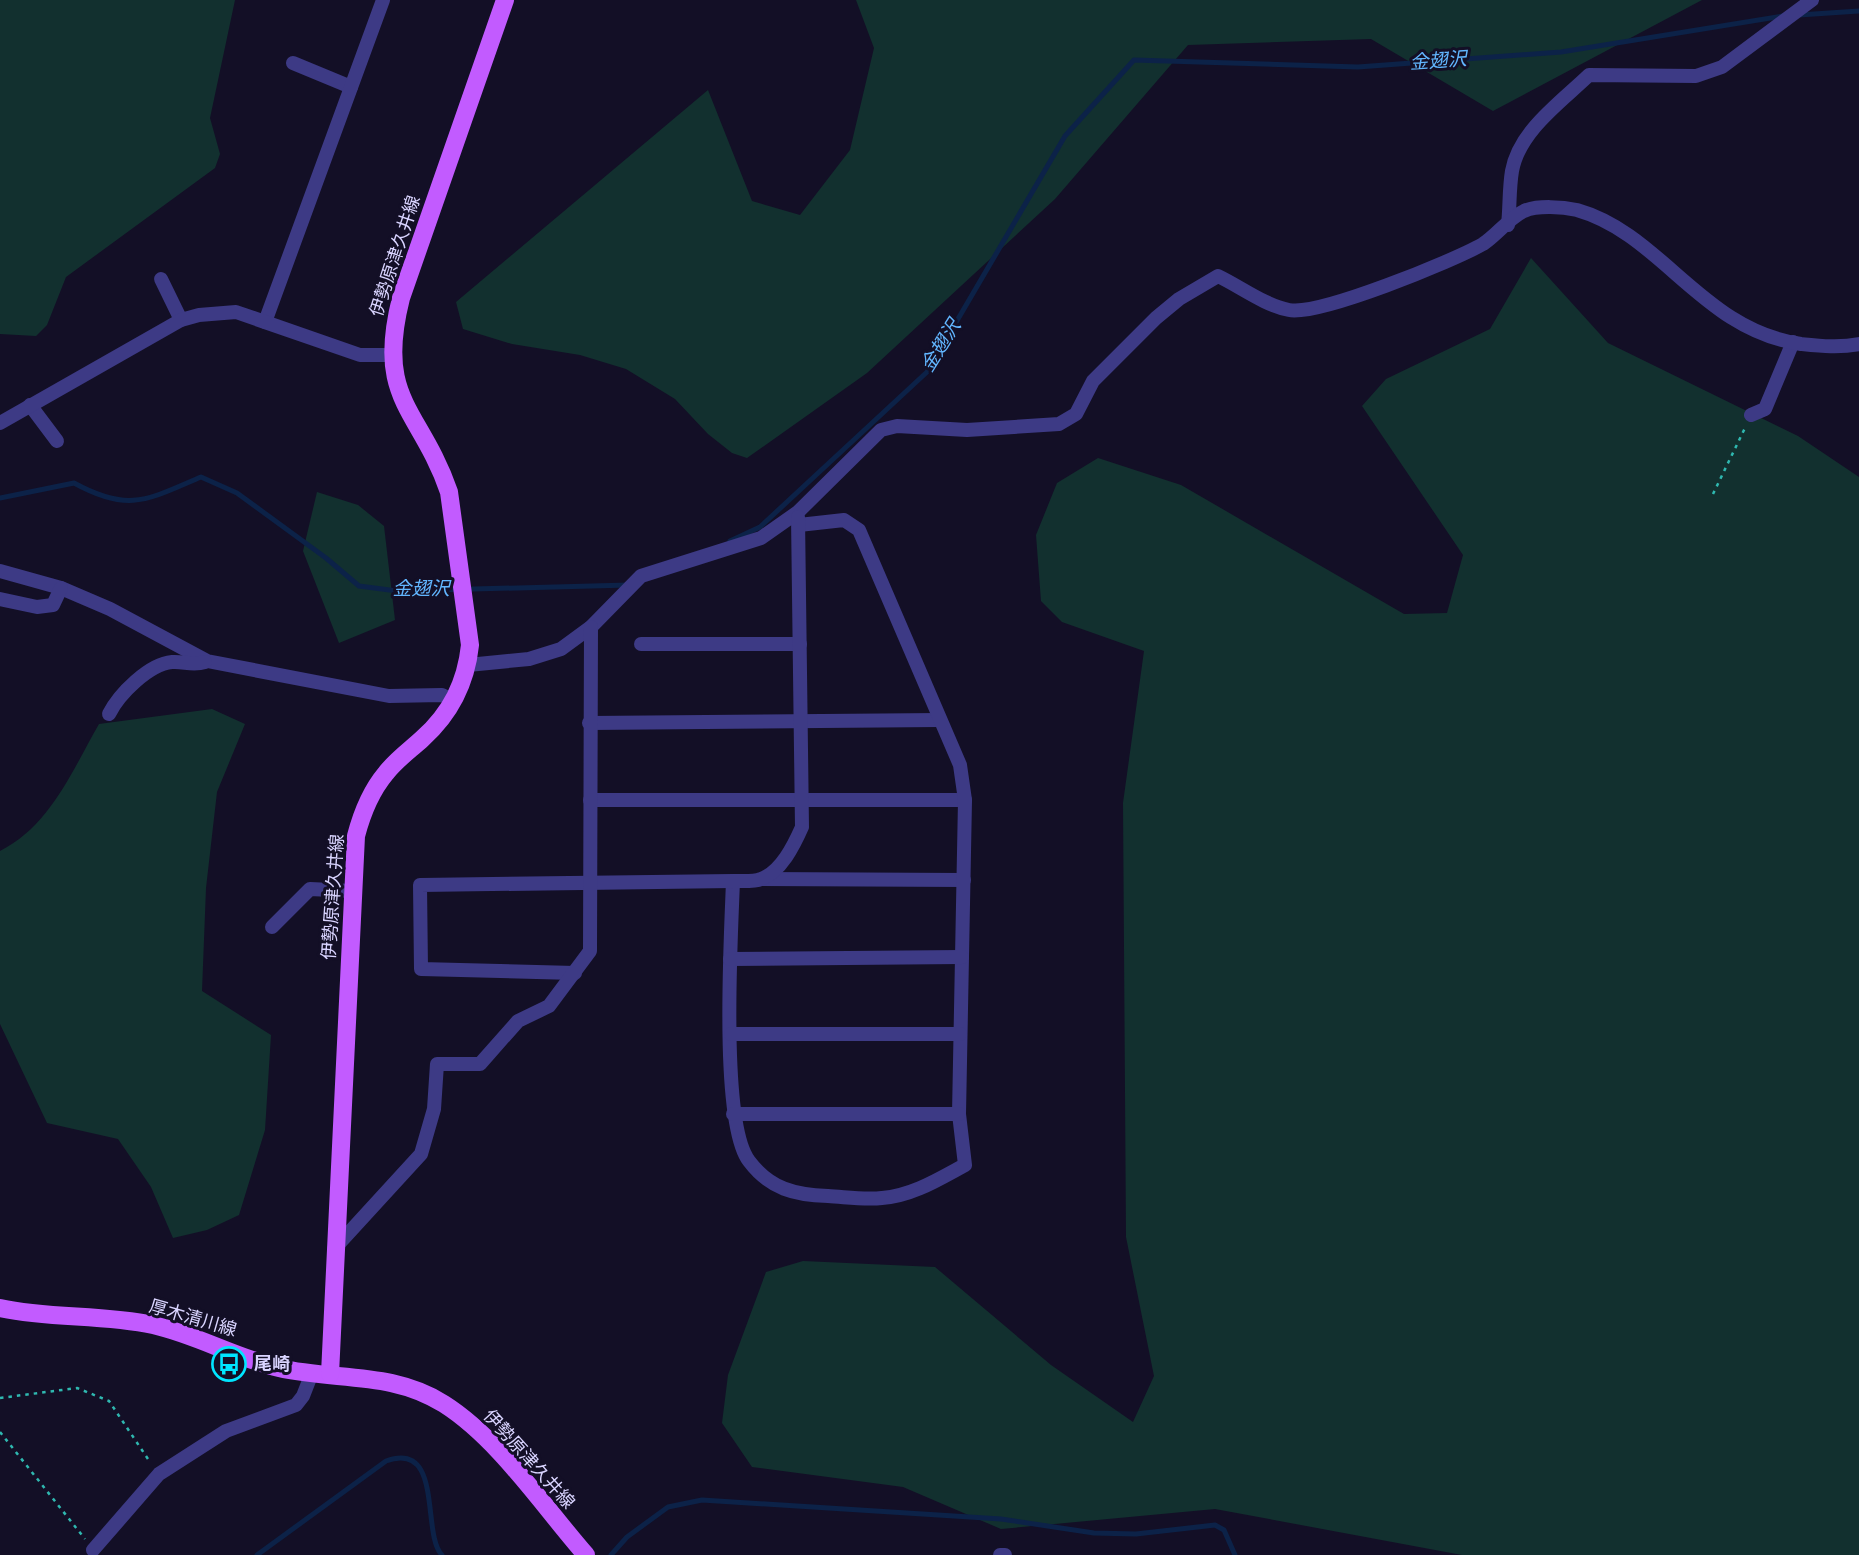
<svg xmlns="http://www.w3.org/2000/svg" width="1859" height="1555" viewBox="0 0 1859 1555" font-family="'Varela Round','Noto Sans JP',sans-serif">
<rect width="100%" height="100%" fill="#130f26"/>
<!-- green -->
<g fill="#12302f">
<polygon points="0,0 235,0 210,118 220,154 215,168 66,277 47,325 36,336 0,334"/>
<polygon points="856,0 1702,0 1493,111 1371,39 1188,45 1055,199 867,373 747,458 732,453 708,434 675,399 626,369 580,355 512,344 463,329 456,302 708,90 752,201 800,215 850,150 874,48"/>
<polygon points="1531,258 1608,343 1798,436 1859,477 1859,1555 1462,1555 1215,1509 1001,1529 903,1487 752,1467 722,1423 728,1375 766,1272 803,1261 935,1267 1051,1365 1133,1422 1154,1376 1126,1237 1123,803 1144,651 1062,622 1041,601 1036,535 1057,483 1098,458 1181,485 1404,614 1447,613 1463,555 1362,406 1386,379 1490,329"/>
<polygon points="317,492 358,505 384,526 395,620 339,643 303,551"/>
<path d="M212,709L245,724L217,792L206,888L202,991L271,1035L265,1130L239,1215L207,1230L173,1238L151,1187L118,1139L47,1123L0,1024V851C50,826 72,771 99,724Z"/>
</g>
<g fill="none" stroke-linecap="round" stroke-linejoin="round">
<!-- stream -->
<g stroke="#0c2248" stroke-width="5">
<polyline points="1799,15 1859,11"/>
<path d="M0,498L74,483C129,513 147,500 201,477L237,493L326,558L359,586L397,591L629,585"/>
<polyline points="730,541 760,527 927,372 1065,136 1134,60 1358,67 1561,52 1783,16"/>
<path d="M257,1555L386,1461C444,1440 421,1534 442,1555"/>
<polyline points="611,1555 627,1537 668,1507 702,1500 1001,1519 1094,1533 1136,1534 1215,1525 1224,1530 1235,1555"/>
</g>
<!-- path -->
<g stroke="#2fb8b0" stroke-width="2.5" stroke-dasharray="3.5 5" stroke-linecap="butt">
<polyline points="1713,494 1745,428"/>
<polyline points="0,1398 77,1388 109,1401 150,1462"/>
<polyline points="0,1432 85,1539"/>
</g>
<!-- minor -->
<g stroke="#3d3a85" stroke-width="14">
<polyline points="293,63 351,87"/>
<path d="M1508,225C1510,207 1509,189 1512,171C1519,131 1561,102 1589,75L1696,76L1722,67L1812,0"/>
<polyline points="161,279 181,320"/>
<polyline points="265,322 383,0"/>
<polyline points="30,405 57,441"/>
<polyline points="1751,415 1765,409 1793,342"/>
<polyline points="0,423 181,320 199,315 236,312 360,355 392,355"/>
<polyline points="0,571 61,588 110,609 207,661 389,696 442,695 454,701"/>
<polyline points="0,599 37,607 53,605 61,588"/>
<polyline points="641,644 800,644"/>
<path d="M468,665L529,659L561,649L591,627L641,576L761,538L798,512L881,430L897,426L967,430L1059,424L1076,414L1093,381L1156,318L1179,299L1218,276C1241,287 1264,305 1289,310C1319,316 1453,261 1483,244C1497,235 1509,218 1524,211C1538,205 1563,207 1577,210C1662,234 1702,330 1801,344C1821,346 1840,348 1859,344"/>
<path d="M109,714C119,694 149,664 172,662C184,661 192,666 205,662"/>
<polyline points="589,723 940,720"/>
<polyline points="590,800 965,800"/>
<polyline points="762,879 964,880"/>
<path d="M733,881C731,936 720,1123 749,1161C770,1189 795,1195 828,1196C846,1197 864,1200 882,1198C912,1196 939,1179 965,1165L959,1114L965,800L960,765L859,530L844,520L799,525"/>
<polyline points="272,927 310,889 352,891"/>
<polyline points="730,959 962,957"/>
<path d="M575,973L421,969L420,885L733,881C742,881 754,882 761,879C781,872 794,845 802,827L798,517"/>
<polyline points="731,1034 960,1034"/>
<polyline points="733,1114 959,1114"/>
<polyline points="334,1249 421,1154 434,1109 437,1064 480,1064 518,1021 549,1006 590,951 591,627"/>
<polyline points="93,1550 159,1474 226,1431 296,1405 303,1396 312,1373"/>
<polyline points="1000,1555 1005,1555"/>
</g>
<!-- primary -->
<g stroke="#c25bff" stroke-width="18">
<path d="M0,1308C50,1319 103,1314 153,1325C197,1335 236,1358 279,1368C336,1381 392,1371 444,1404C499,1439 543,1506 586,1555"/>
<path d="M330,1374L356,836C362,813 370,792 386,773C396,760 410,750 422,739C451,713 466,683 470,645L449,492C420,408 375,401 401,298L505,0"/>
</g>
</g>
<!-- icons -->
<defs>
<g id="bus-ring" transform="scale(1.75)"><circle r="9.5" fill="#130f26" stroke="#00e5ff" stroke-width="1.5"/><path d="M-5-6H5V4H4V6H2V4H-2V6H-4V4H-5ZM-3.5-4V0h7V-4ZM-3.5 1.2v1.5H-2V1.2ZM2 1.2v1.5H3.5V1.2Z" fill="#00e5ff"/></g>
</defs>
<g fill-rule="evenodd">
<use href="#bus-ring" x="229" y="1364"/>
</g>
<g text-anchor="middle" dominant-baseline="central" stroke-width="6" stroke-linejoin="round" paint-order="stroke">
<!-- street labels -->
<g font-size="18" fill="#d9d4ff" stroke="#130f26">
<text transform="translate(395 256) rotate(-72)">伊勢原津久井線</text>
<text transform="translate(333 897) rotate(-86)">伊勢原津久井線</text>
<text transform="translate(193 1318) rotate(16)">厚木清川線</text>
<text transform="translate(529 1459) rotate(48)">伊勢原津久井線</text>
</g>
<!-- poi labels -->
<g font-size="18" font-weight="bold" fill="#d9d4ff" stroke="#130f26" text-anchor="start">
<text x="254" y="1364">尾崎</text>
</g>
<!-- water labels -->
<g font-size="19" font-style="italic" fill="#62b6ff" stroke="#130f26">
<text transform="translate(1438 61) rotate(-4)">金翅沢</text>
<text transform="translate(941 346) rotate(-58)">金翅沢</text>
<text x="421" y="589">金翅沢</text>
</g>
</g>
</svg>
